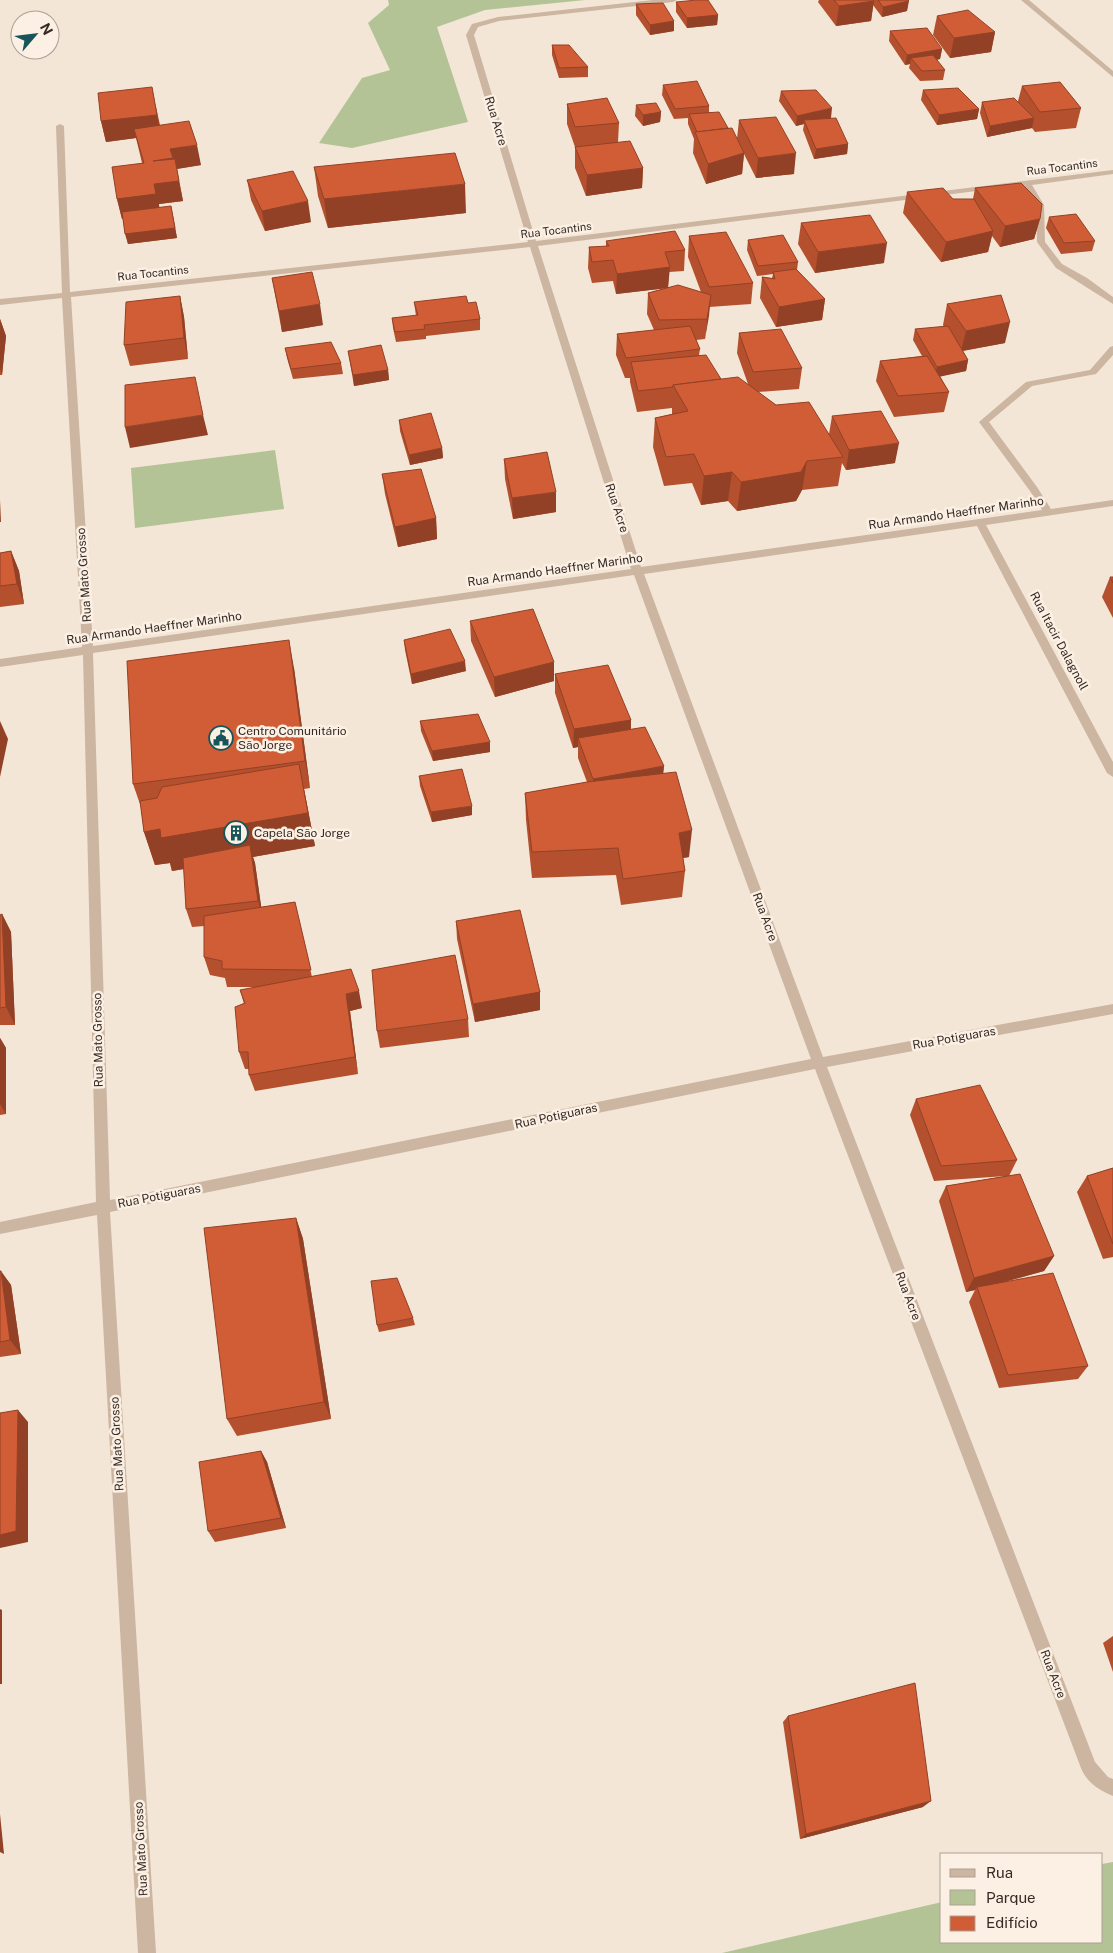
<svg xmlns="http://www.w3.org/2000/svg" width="1113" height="1953" viewBox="0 0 1113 1953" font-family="'Public Sans',sans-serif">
<rect width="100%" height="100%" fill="#f3e6d6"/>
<!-- green -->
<g fill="#b3c395">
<polygon points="388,0 585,0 485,10 437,27 468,122 352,148 319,143 362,78 390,70 368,23 389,5"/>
<polygon points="275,450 284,509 135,528 131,468"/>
<polygon points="1113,1862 1113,1953 722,1953 942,1902 942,1942 1102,1942 1102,1864"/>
</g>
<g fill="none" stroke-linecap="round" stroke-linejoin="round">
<!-- minor -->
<g fill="#ccb5a1" fill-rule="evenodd">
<path d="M653,0H677L673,2L499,21L478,27L474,35L536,241L1113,170V174L1032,185L1044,205L1045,242L1062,264L1087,278L1113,297V304L1056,268L1037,242L1036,205L1024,185L538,246L641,567L1042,510L1030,491L979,422L1026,382L1090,370L1110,347L1113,346V355L1096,374L1032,386L989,422L1037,487L1051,509L1113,500V506L986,525L1113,762V777L1107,773L977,526L644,574L823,1057L1113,1004V1014L827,1067L1095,1762L1108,1777L1113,1779V1796C1099,1790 1087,1783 1081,1768L815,1069L110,1212L156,1953H138L97,1215L0,1234V1222L96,1202L83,655L0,667V659L82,647L62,298L0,305V299L62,293L56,126L60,124L64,126L70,292L528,242L466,35L472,24L498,17ZM530,247L631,569L93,646L71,297ZM634,575L811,1059L110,1200L93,653Z"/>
<polygon points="1021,0 1029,0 1113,71 1113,77"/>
</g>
</g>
<!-- wall -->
<g fill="#b4502e">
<polygon points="819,0 908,0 907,11 882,17 873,5 871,21 836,26 818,2"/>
<polygon points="676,2 718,15 717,25 687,28 676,12"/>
<polygon points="636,4 674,21 674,31 650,35 636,15"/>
<polygon points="937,16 995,32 991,52 950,58 933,35"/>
<polygon points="890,31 942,49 940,59 936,60 945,70 943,80 920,81 909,68 910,64 905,65 889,41"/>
<polygon points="552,45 588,67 588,77 559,78 552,55"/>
<polygon points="663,85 709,106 709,112 728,128 737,139 739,120 794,174 756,178 744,154 742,174 706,184 693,153 694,139 688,124 688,118 674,119 662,95"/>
<polygon points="1022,86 1081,108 1076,128 1035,132 1032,128 987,137 980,113 982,102 1018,101"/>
<polygon points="923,90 979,109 977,119 937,125 921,100"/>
<polygon points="781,91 831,118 848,144 847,154 814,159 803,130 804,124 796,126 779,101"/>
<polygon points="567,104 619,123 618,142 643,168 642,188 586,196 575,168 575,147 567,124"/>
<polygon points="636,105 661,112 660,122 643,126 635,116"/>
<polygon points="156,107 160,125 201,165 177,169 183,201 159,204 159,207 173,216 177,238 128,244 123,219 122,219 117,199 142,163 136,138 106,142 101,121"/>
<polygon points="314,167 466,213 328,228 318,196"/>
<polygon points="247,180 311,222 265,231 251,200"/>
<polygon points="975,188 1040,219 1034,239 1000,247 992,236 988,252 941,262 903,213 907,192 953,199 973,199"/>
<polygon points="1049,217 1095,241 1092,251 1061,254 1046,228"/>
<polygon points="801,223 884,263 815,273 798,244"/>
<polygon points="689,236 753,283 751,304 709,307 705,339 696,340 700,349 699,355 721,379 748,384 737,353 739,333 802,368 799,389 758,392 776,405 829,434 832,416 895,463 846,470 842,463 838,486 802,490 796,501 737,511 728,501 701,505 692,483 664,486 653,447 655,418 672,414 672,408 637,412 630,382 630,378 625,378 616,355 617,334 654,330 647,314 648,293 667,288 616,294 613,281 592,283 588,268 589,247 606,247 606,241 685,250 684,271 669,272 668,287 701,292 688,257"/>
<polygon points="748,240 798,262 797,270 825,299 822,320 776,327 760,298 762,277 772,278 773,274 757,276 747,250"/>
<polygon points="272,278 323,325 282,332"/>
<polygon points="180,296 184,317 188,359 130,366 124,345"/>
<polygon points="414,302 468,303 480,319 480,330 426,336 426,339 396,342 393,328 392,318 416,316"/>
<polygon points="947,304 1005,343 963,351 968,360 966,371 940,376 949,392 944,412 894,417 876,381 880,361 922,356 913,340 915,329 944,327 943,325"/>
<polygon points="0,319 6,336 2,375 0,375"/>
<polygon points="285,348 341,363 343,374 293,379 287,358"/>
<polygon points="348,351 388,370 389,380 354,386"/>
<polygon points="399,420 442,448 443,458 410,465 400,431"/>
<polygon points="504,459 556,512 513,519 505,479"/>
<polygon points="382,474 436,518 437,539 398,547 385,494"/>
<polygon points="0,551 0,553 11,551 19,571 24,604 0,607"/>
<polygon points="1110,577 1113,577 1113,618 1102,597"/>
<polygon points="470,621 554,662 554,681 495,697 471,641"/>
<polygon points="404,640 466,671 412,684 405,650"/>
<polygon points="294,668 310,788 304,789 315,846 253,857 255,863 261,907 295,902 312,977 362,1008 350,1011 358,1074 255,1091 249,1075 249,1069 245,1069 239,1052 244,1004 240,990 257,987 227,987 225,978 210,975 204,957 204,926 192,927 186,909 184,869 172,871 170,863 155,865 144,832 141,807 133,784"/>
<polygon points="555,674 631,720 631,729 664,766 663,773 689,857 683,858 685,871 682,897 621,905 616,875 532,878 526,820 525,793 587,782 578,758 578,747 573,748 555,693"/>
<polygon points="420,721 490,742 490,752 433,761 421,731"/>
<polygon points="419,776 472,815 432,822 420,786"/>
<polygon points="2,914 11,932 15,1025 0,1025 0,915"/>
<polygon points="456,921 540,992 540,1010 475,1022 457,939"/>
<polygon points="468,1019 469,1037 380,1048 377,1031"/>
<polygon points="0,1038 6,1048 6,1114 0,1115"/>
<polygon points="916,1099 1017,1160 1009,1176 1054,1256 1044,1271 998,1284 1088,1366 1078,1379 999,1388 969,1302 975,1290 966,1292 939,1201 946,1186 1006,1176 934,1181 910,1115"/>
<polygon points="1113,1168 1113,1257 1103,1259 1077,1192 1087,1176"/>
<polygon points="296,1218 303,1239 331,1419 237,1436 227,1419"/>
<polygon points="0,1271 11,1285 21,1354 0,1357"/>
<polygon points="413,1318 415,1325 379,1332 377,1325"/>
<polygon points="261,1451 267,1462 286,1528 215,1542 208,1531"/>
<polygon points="1113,1636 1113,1672 1103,1643"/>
<polygon points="788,1716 923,1807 800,1839 783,1722"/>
</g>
<!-- shaded-wall -->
<g fill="#924126">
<polygon points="874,1 871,21 836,26 839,6"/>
<polygon points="909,1 907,11 882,17 883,7"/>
<polygon points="718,15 717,25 687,28 687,18"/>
<polygon points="674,21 674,31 650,35 650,25"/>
<polygon points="995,32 991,52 950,58 954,38"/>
<polygon points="942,49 940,59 916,63 911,58 910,64 905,65 907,55"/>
<polygon points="152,87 161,135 134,129 136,138 106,142 101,121"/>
<polygon points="832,108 831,118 804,120 804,124 796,126 797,116"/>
<polygon points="979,109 977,119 937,125 939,115"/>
<polygon points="661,112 660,122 643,126 643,115"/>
<polygon points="1034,118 1032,128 987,137 990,126"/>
<polygon points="848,144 847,154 814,159 816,149"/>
<polygon points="197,145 201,165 176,169 153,161 170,149"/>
<polygon points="744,153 742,174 706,184 708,164"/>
<polygon points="796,153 794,174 756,178 758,158"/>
<polygon points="643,168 642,188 586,196 587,175"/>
<polygon points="179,181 183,201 159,204 160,214 122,219 117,199 154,184"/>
<polygon points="465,184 466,213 328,228 324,199"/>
<polygon points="308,201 311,222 265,231 262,211"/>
<polygon points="171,206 177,238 128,244 125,234"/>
<polygon points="1040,219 1034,239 1000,247 1005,226"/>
<polygon points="993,231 988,252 941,262 946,242"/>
<polygon points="887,243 884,263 815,273 818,252"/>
<polygon points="670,267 668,288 616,294 617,274"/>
<polygon points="711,295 709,316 705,339 707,319"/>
<polygon points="180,296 184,317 188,359 184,338"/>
<polygon points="825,299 822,320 776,327 779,307"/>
<polygon points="320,304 323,325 282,332 279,311"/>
<polygon points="0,319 6,336 2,375 0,368"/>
<polygon points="1010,322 1005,343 961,351 966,331"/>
<polygon points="968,360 966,371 934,378 937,367"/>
<polygon points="388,370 389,380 354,386 353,375"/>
<polygon points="203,415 208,435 130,448 125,427"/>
<polygon points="899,443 895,463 846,470 849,450"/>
<polygon points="442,448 443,458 410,465 409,455"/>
<polygon points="807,461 802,490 796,501 737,511 741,482"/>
<polygon points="732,472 728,501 701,505 704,476"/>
<polygon points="556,492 556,512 513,519 512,498"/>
<polygon points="0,500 1,522 0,522"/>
<polygon points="436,518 437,539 398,547 395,527"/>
<polygon points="11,551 19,571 24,604 17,584"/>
<polygon points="289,640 294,668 310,788 305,761"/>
<polygon points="465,661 466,671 412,684 411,674"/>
<polygon points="554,662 554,681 495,697 494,677"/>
<polygon points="631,720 630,739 578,738 578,747 573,748 574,729"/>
<polygon points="0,721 8,739 0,777"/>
<polygon points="490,742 490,752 433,761 432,751"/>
<polygon points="299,764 315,846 253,857 255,863 263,919 258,901 252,857 172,871 170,863 155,865 144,832"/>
<polygon points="664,766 662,785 593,798 593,779"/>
<polygon points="472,806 472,815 432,822 431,812"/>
<polygon points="692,830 689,857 676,859 679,833"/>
<polygon points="2,914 11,932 15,1025 6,1007"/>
<polygon points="359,991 362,1008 350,1011 358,1074 355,1057 346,994"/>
<polygon points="540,992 540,1010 475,1022 473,1004"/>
<polygon points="0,1038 6,1048 6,1114 0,1104"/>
<polygon points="296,1218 303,1239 331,1419 324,1402"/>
<polygon points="1054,1256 1044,1271 977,1289 977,1287 975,1290 966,1292 974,1278"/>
<polygon points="1,1271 11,1285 21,1354 10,1340"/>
<polygon points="18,1410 28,1422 28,1542 0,1548 0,1535"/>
<polygon points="261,1451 267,1462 286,1528 281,1518"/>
<polygon points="0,1609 2,1610 2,1684 0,1684"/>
<polygon points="931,1801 923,1807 800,1839 806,1834"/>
<polygon points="0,1814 4,1854 0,1852"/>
</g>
<!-- building -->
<g fill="#d15d36" stroke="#924126">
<polygon points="697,0 708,0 718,15 687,18 676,2"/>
<polygon points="834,0 873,0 874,1 839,6"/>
<polygon points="878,0 908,0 909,1 883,7"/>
<polygon points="663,3 674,21 650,25 636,4"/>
<polygon points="968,10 995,32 954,38 937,16"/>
<polygon points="927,28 942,49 907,55 890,31"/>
<polygon points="552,45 569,45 588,67 559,68"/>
<polygon points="933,55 945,70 922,71 911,58"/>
<polygon points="697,81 709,106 675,109 663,85"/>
<polygon points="1060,82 1081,108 1040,112 1022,86"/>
<polygon points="152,87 157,115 101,121 98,93"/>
<polygon points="958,88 979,109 939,115 923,90"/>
<polygon points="816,90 832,108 797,116 781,91"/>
<polygon points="607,98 619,123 575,127 567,104"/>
<polygon points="1014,98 1034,118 990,126 982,102"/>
<polygon points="656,103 661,112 643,115 636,105"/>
<polygon points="719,112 728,128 697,132 689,114"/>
<polygon points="776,117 796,153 758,158 739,120"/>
<polygon points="836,118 848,144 816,149 804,120"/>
<polygon points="189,121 197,145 170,149 173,158 153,161 175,159 179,181 154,184 156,194 117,199 112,167 144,163 134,129"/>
<polygon points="732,128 744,153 708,164 695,132"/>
<polygon points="630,141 643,168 587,175 575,147"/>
<polygon points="455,153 465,184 324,199 314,167"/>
<polygon points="293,171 308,201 262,211 247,180"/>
<polygon points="1021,183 1042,204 1040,219 1005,226 975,188"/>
<polygon points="943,188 953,199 974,199 993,231 946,242 907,192"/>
<polygon points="171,206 175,228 125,234 122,212"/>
<polygon points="1076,214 1095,241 1064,243 1049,217"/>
<polygon points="870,215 887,243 818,252 801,223"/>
<polygon points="675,231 685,250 665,252 670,267 617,274 613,260 592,262 589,247 609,246 606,241"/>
<polygon points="726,232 753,283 709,287 689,236"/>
<polygon points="783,235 798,262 758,266 748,240"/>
<polygon points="796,269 825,299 779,307 762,277 775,279 773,272"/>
<polygon points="312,272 320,304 279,311 272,278"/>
<polygon points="678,285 711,295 707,319 659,320 648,293"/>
<polygon points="1001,295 1010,322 966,331 947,304"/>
<polygon points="180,296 184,338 124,345 126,302"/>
<polygon points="466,296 468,303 476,302 480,319 424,325 425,329 395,332 392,318 418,315 414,302"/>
<polygon points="690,326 700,349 626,358 617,334"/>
<polygon points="948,326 968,360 937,367 915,329"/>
<polygon points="781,329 802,368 753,372 739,333"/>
<polygon points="331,342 341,363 291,369 285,348"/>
<polygon points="381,345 388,370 353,375 348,351"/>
<polygon points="706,355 721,379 673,385 673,387 638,391 631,362"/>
<polygon points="927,356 949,392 898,396 880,361"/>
<polygon points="195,377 203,415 125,427 125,385"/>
<polygon points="738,377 776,405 809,402 843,457 807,461 801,472 741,482 732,472 704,476 694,454 666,457 655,418 688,411 673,385"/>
<polygon points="881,411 899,443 849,450 832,416"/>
<polygon points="431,413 442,448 409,455 399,420"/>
<polygon points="547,452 556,492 512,498 504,459"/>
<polygon points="421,469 436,518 395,527 382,474"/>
<polygon points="11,551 17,584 0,586 0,553"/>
<polygon points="1110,577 1113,577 1113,583"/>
<polygon points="533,609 554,662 494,677 470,621"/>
<polygon points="450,629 465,661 411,674 404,640"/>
<polygon points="289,640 305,761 133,784 127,661"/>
<polygon points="608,665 631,720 574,729 555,674"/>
<polygon points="478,714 490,742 432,751 420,721"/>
<polygon points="645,727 664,766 593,779 578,738"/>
<polygon points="299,764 308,813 161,838 160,829 144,832 140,801 157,798 162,787"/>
<polygon points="462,769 472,806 431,812 419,776"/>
<polygon points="676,772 692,830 679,833 685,871 623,879 618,848 532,852 525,793 587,782"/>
<polygon points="250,845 258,901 186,909 183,858"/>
<polygon points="295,902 311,970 222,969 222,961 204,957 204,916"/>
<polygon points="520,910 540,992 473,1004 456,921"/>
<polygon points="2,914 6,1007 0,1008 0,915"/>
<polygon points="455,955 468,1019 377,1031 372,970"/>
<polygon points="351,969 359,991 346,994 355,1057 249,1075 248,1052 239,1052 235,1007 245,1003 240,990"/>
<polygon points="980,1085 1017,1160 941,1166 916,1099"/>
<polygon points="1113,1168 1113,1244 1087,1176"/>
<polygon points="1020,1174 1054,1256 974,1278 946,1186"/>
<polygon points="296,1218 324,1402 227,1419 204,1228"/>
<polygon points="0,1271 1,1271 10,1340 0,1342"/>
<polygon points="1053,1273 1088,1366 1008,1375 977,1287"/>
<polygon points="397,1278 413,1318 377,1325 371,1281"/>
<polygon points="18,1410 16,1531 0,1535 0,1413"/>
<polygon points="261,1451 281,1518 208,1531 199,1462"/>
<polygon points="915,1683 931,1801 806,1834 788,1716"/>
</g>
<!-- icons -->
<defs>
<g id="civic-ring" transform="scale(1.25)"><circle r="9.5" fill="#fbf0e3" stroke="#17555a" stroke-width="1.5"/><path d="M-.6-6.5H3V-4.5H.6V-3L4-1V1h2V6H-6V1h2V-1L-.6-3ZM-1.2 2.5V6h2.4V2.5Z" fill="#17555a"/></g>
<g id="building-ring" transform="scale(1.25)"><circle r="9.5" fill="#fbf0e3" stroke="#17555a" stroke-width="1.5"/><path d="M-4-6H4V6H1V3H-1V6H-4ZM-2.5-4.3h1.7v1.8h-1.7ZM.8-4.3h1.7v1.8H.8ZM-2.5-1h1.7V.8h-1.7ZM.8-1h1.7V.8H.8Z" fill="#17555a"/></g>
</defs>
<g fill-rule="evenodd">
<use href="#civic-ring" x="221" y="738"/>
<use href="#building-ring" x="236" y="833"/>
</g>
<g text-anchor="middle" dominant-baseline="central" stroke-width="5" stroke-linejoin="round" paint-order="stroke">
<!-- far-street labels -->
<g font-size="11" fill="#352a25" stroke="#fbf0e3">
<text transform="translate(1062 167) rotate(-7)">Rua Tocantins</text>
<text transform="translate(556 230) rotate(-7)">Rua Tocantins</text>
<text transform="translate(153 273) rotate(-6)">Rua Tocantins</text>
</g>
<!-- street labels -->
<g font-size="12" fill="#352a25" stroke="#fbf0e3">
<text transform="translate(496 121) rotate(73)">Rua Acre</text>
<text transform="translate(617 508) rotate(72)">Rua Acre</text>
<text transform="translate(956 513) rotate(-8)">Rua Armando Haeffner Marinho</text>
<text transform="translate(555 570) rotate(-8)">Rua Armando Haeffner Marinho</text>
<text transform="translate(84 575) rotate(-94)">Rua Mato Grosso</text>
<text transform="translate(154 628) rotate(-8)">Rua Armando Haeffner Marinho</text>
<text transform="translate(1059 641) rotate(62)">Rua Itacir Dalagnoll</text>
<text transform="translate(765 917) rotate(70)">Rua Acre</text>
<text transform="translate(954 1038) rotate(-10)">Rua Potiguaras</text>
<text transform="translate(98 1040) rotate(-91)">Rua Mato Grosso</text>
<text transform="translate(556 1116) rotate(-12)">Rua Potiguaras</text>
<text transform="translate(159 1196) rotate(-11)">Rua Potiguaras</text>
<text transform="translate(908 1296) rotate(69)">Rua Acre</text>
<text transform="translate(117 1444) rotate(-93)">Rua Mato Grosso</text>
<text transform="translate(1053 1674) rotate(69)">Rua Acre</text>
<text transform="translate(141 1849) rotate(-93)">Rua Mato Grosso</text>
</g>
<!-- poi labels -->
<g font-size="12" fill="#352a25" stroke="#fbf0e3" text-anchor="start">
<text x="238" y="731">Centro Comunitário<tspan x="238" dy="14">São Jorge</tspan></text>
<text x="254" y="833">Capela São Jorge</text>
</g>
</g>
<!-- legend -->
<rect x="940" y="1853" width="162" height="90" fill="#fbf0e3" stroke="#aca197"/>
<rect x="950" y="1869" width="25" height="8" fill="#ccb5a1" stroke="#aca197"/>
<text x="986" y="1878" font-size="15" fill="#352a25">Rua</text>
<rect x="950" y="1890" width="25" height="15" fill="#b3c395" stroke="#aca197"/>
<text x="986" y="1903" font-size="15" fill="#352a25">Parque</text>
<rect x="950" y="1916" width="25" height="15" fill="#d15d36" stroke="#aca197"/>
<text x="986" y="1928" font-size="15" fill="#352a25">Edifício</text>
<!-- north arrow -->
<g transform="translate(35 35) rotate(62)"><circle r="24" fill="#fbf0e3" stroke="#aca197"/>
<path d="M0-4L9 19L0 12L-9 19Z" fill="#17555a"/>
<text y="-8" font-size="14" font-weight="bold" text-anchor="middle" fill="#352a25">N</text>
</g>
</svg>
